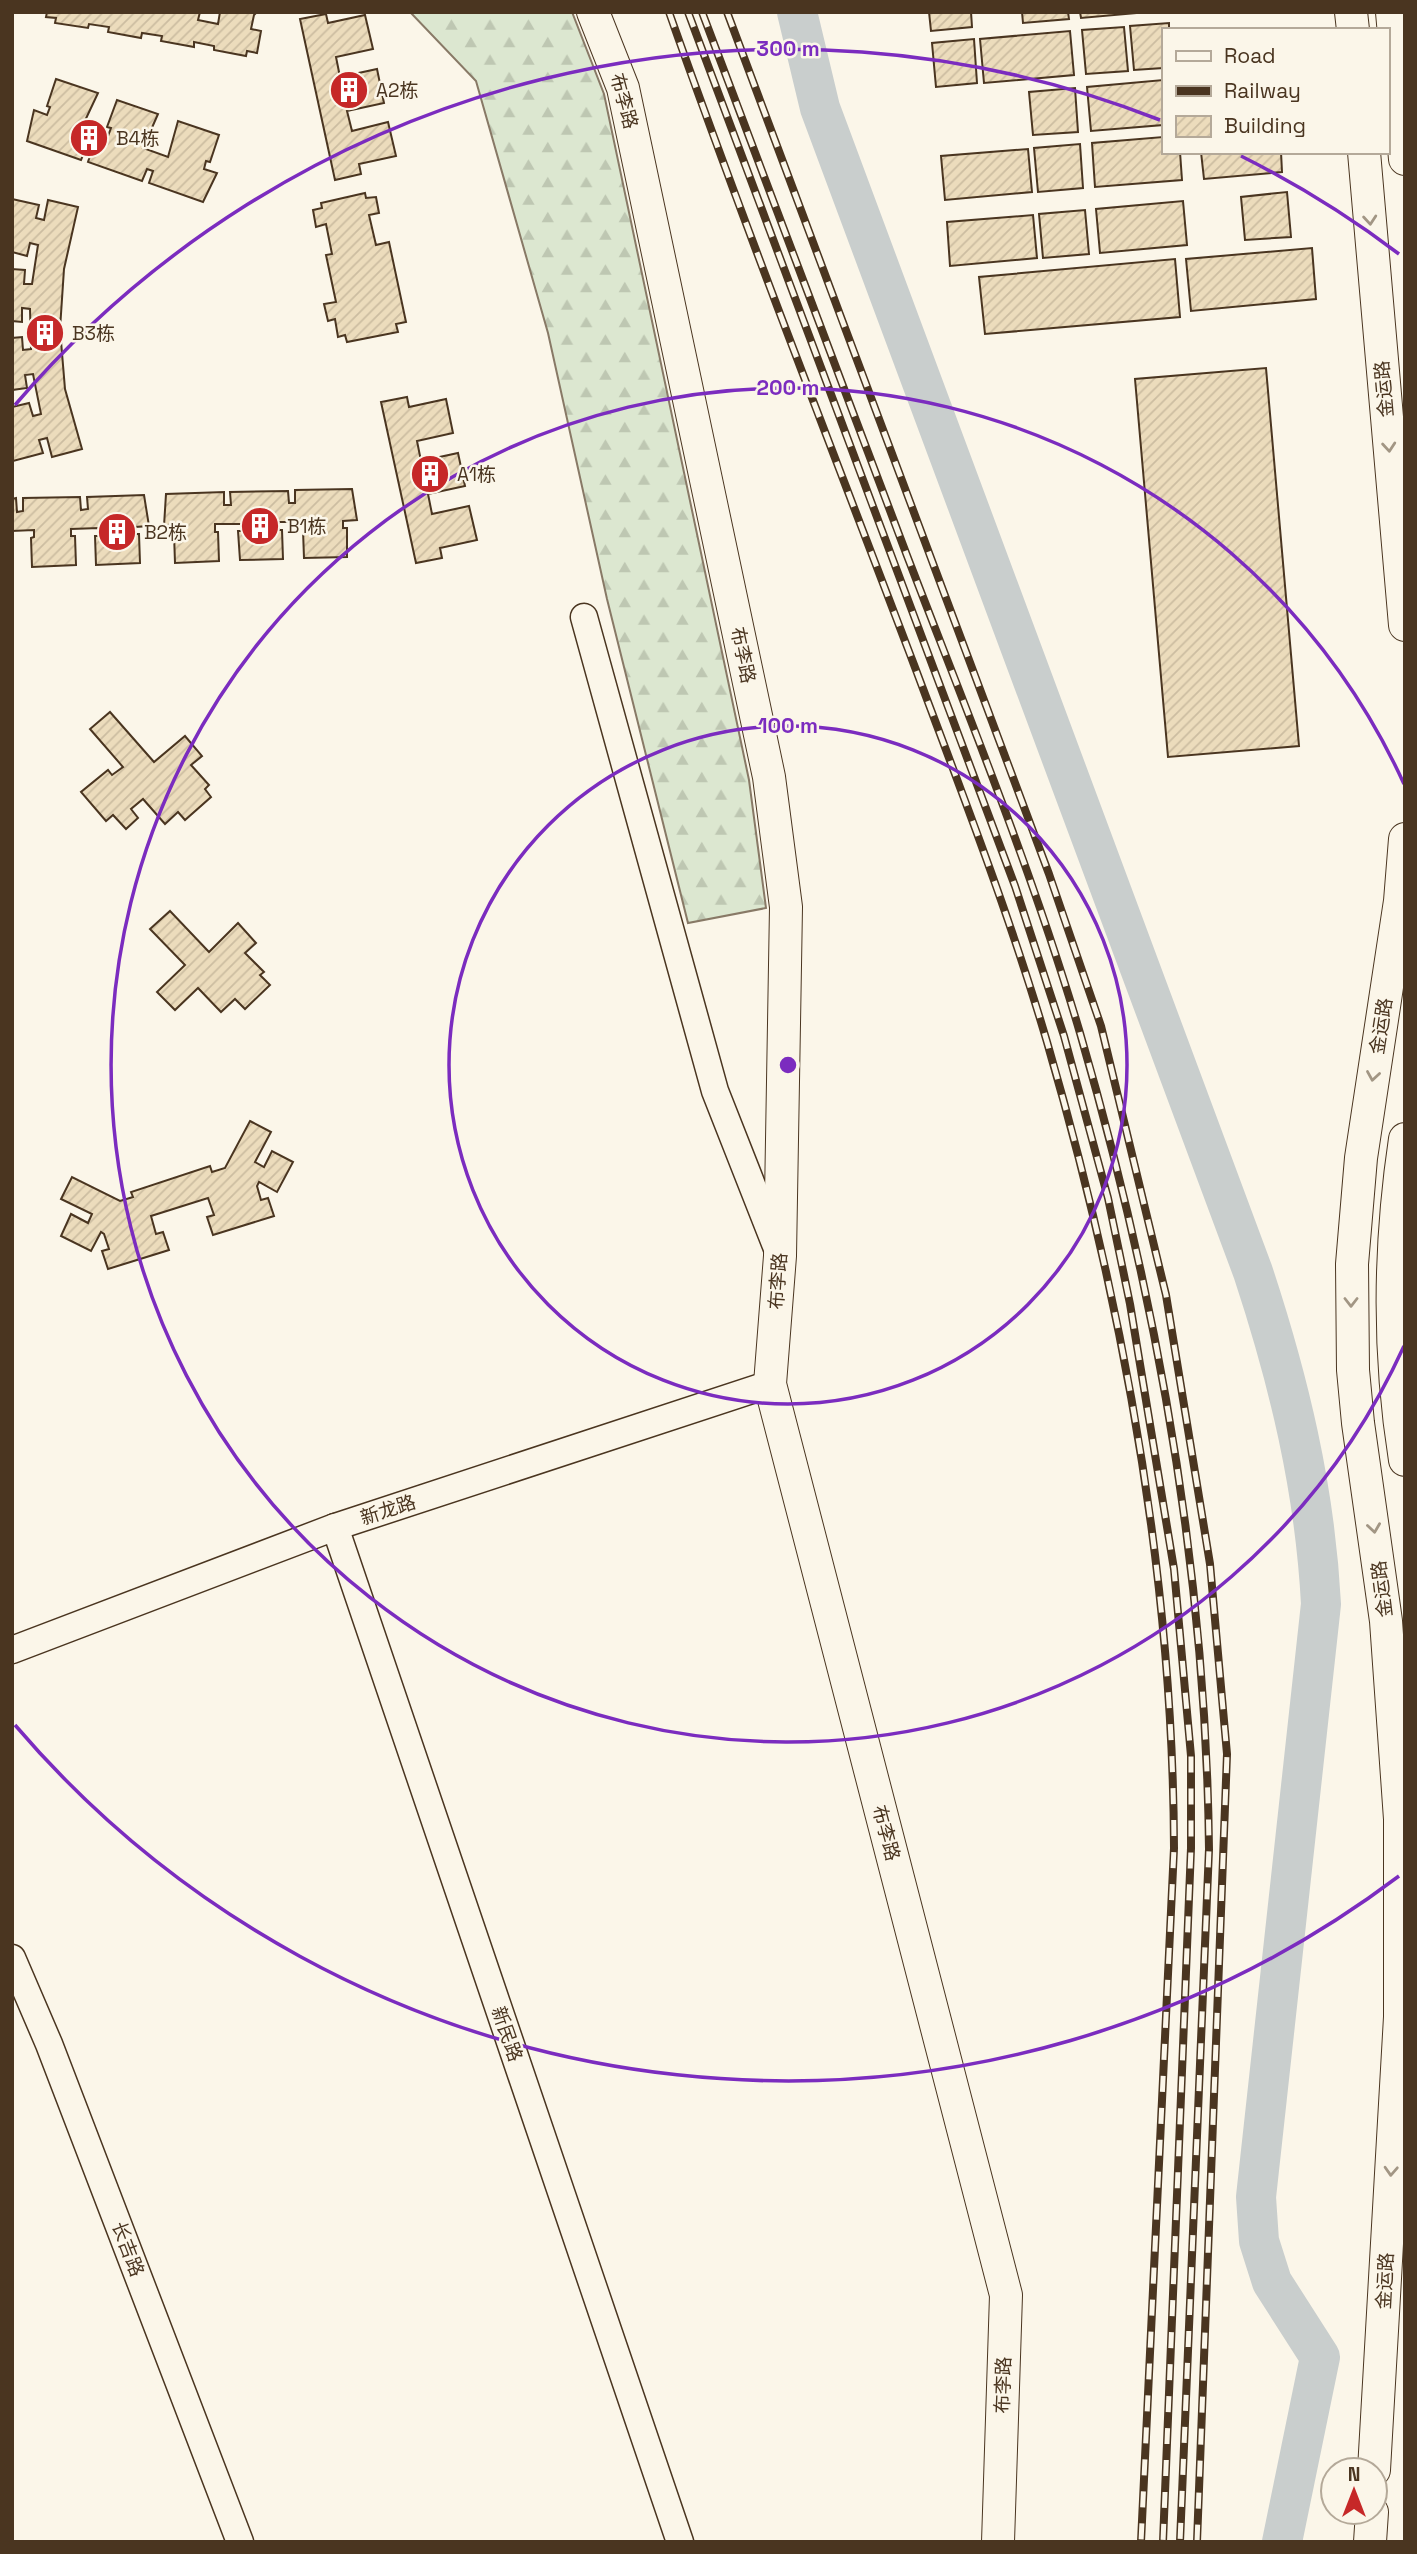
<svg xmlns="http://www.w3.org/2000/svg" width="1417" height="2554" viewBox="0 0 1417 2554" font-family="'Space Grotesk','Noto Sans SC',sans-serif">
<defs>
<pattern id="forest-firs" width="22" height="20" patternUnits="userSpaceOnUse" patternTransform="scale(1.75)"><rect width="22" height="20" fill="#dce7d0"/><path d="M5 1l3.5 6h-7zM16 11l3.5 6h-7z" fill="#bec7b2"/></pattern>
<pattern id="building-hatch" width="6" height="6" patternUnits="userSpaceOnUse" patternTransform="scale(1.75)"><rect width="6" height="6" fill="#ecdcbc"/><path d="M-1 1l2-2M0 6l6-6M5 7l2-2" fill="none" stroke="#ccbda1"/></pattern>
</defs>
<rect width="100%" height="100%" fill="#fbf6e9"/>
<!-- forest -->
<polygon fill="url(#forest-firs)" stroke="#887966" stroke-width="2" points="410,12 572,12 604,94 749,780 766,908 688,923 607,599 548,333 476,81"/>
<g fill="none" stroke-linecap="round" stroke-linejoin="round">
<!-- river -->
<path stroke="#c9cecd" stroke-width="40" d="M797,12L820,108L1253,1272C1289,1381 1315,1489 1321,1604L1256,2197L1259,2241L1272,2282L1320,2357L1282,2542"/>
</g>
<!-- building -->
<g fill="url(#building-hatch)" stroke="#4a3520" stroke-width="2">
<polygon points="47,12 200,12 198,20 218,24 220,12 257,12 254,15 251,29 261,31 257,53 247,51 246,56 214,50 214,46 194,42 194,47 161,41 162,36 142,33 141,38 108,32 109,27 89,24 88,28 55,23 56,18 46,17"/>
<polygon points="929,12 971,12 972,27 931,31"/>
<polygon points="1022,12 1068,12 1069,19 1023,23"/>
<polygon points="1080,12 1148,12 1081,18"/>
<polygon points="326,14 328,23 365,15 373,49 336,57 340,77 377,69 384,103 347,111 352,131 388,122 396,156 359,164 361,174 335,180 300,19"/>
<polygon points="1169,23 1169,30 1163,30 1163,68 1134,70 1130,26"/>
<polygon points="1124,27 1128,71 1086,74 1082,30"/>
<polygon points="1070,31 1074,75 984,83 980,39"/>
<polygon points="974,39 977,83 936,87 932,43"/>
<polygon points="56,79 98,93 82,127 108,136 111,128 107,127 117,100 158,114 143,148 168,157 178,121 219,135 210,162 206,161 204,169 217,173 203,202 149,183 153,171 147,169 142,181 88,162 92,150 86,148 81,160 27,141 34,110 47,115 50,107 47,106"/>
<polygon points="1163,80 1163,125 1091,131 1087,87"/>
<polygon points="1075,88 1078,132 1033,135 1029,92"/>
<polygon points="1163,137 1163,152 1180,152 1182,180 1095,187 1092,143"/>
<polygon points="1080,144 1083,188 1038,192 1034,148"/>
<polygon points="1028,149 1032,192 945,200 941,156"/>
<polygon points="1201,152 1281,152 1282,172 1204,179"/>
<polygon points="1287,192 1291,237 1245,240 1241,197"/>
<polygon points="365,193 366,198 376,197 379,213 369,215 376,245 389,242 406,322 396,324 398,332 347,342 345,335 338,337 335,319 328,321 324,304 336,302 326,255 332,254 326,224 316,227 313,210 322,208 321,203"/>
<polygon points="12,199 39,205 36,218 44,220 48,200 78,207 64,269 60,329 65,389 82,449 52,457 47,438 39,440 43,453 13,461 12,407 29,403 33,416 41,414 33,374 25,375 27,388 12,390 12,338 22,337 23,350 31,349 30,309 22,308 22,322 12,321 12,269 25,270 24,284 32,284 38,245 30,243 27,256 12,252"/>
<polygon points="1183,201 1187,245 1100,253 1096,209"/>
<polygon points="1085,210 1089,254 1043,258 1039,214"/>
<polygon points="1033,215 1037,258 950,266 947,222"/>
<polygon points="1312,248 1316,299 1191,311 1186,259"/>
<polygon points="1175,259 1180,317 985,334 979,277"/>
<polygon points="1266,368 1299,746 1168,757 1135,379"/>
<polygon points="407,397 409,407 446,399 453,433 417,441 421,461 458,453 465,486 428,494 432,514 469,506 477,540 440,548 442,558 416,563 381,402"/>
<polygon points="352,489 357,520 343,521 343,528 347,528 347,557 304,558 303,530 306,530 306,522 279,522 279,530 282,530 283,559 240,560 238,531 242,531 242,524 215,524 215,532 218,532 219,561 175,563 174,533 178,533 178,525 164,526 166,494 224,492 224,505 231,505 230,492 288,491 289,503 295,503 295,490"/>
<polygon points="144,495 149,526 135,527 136,534 139,534 140,563 96,565 95,536 99,536 99,528 71,529 71,536 75,536 76,565 32,567 31,538 34,537 34,530 12,531 12,499 16,498 17,512 23,511 23,498 80,497 81,510 88,509 87,497"/>
<polygon points="110,712 154,762 185,736 202,756 191,765 209,785 205,789 211,797 185,820 178,812 165,824 143,799 131,809 138,818 126,829 113,815 106,821 81,792 108,770 112,775 123,767 90,729"/>
<polygon points="170,911 209,952 238,923 256,943 245,953 264,972 260,975 270,985 245,1009 235,999 221,1012 198,988 175,1010 157,992 185,965 150,929"/>
<polygon points="250,1121 271,1132 255,1162 264,1167 272,1151 293,1162 277,1192 259,1182 257,1186 261,1200 268,1198 274,1216 213,1235 207,1217 214,1215 208,1198 151,1216 156,1234 163,1232 169,1250 108,1269 102,1251 109,1249 104,1234 101,1232 91,1251 61,1236 71,1214 88,1223 92,1214 61,1199 72,1177 120,1201 133,1197 131,1192 210,1166 212,1172 225,1168"/>
</g>
<g fill="none" stroke-linecap="round" stroke-linejoin="round">
<!-- minor casing -->
<g stroke="#4a3520" stroke-width="29">
<g id="minor">
<polyline points="584,617 715,1091 778,1251"/>
<polyline points="335,1527 680,2542"/>
<polyline points="12,1650 335,1527 770,1384"/>
<polyline points="12,1958 49,2044 240,2542"/>
</g>
</g>
<!-- major casing -->
<g stroke="#4a3520" stroke-width="34">
<g id="major">
<polyline points="593,12 623,88 769,777 786,907 780,1256 770,1384 1006,2295 998,2542"/>
<polyline points="1351,12 1353,30"/>
<polyline points="1392,12 1405,159"/>
<polyline points="1364,152 1405,625"/>
<path d="M1405,1139C1389,1246 1388,1354 1405,1460"/>
<polyline points="1374,2470 1400,2017 1400,1819 1386,1621 1358,1423 1353,1370 1352,1264 1361,1158 1400,901 1405,839"/>
<polyline points="1370,2542 1372,2512"/>
</g>
</g>
<!-- minor -->
<use href="#minor" stroke="#fbf6e9" stroke-width="26"/>
<!-- major -->
<use href="#major" stroke="#fbf6e9" stroke-width="32"/>
<!-- rail casing -->
<g stroke="#4a3520" stroke-width="8">
<g id="rail">
<path d="M669,12C747,233 833,451 916,670C962,793 1010,916 1047,1042C1123,1303 1173,1576 1174,1848L1141,2542"/>
<polyline points="688,12 1015,886 1064,1036 1108,1198 1130,1304 1174,1569 1191,1756 1191,1848 1163,2542"/>
<path d="M702,12C770,192 838,373 906,553C967,712 1032,870 1080,1033C1157,1297 1206,1573 1209,1849L1180,2542"/>
<polyline points="727,12 1049,874 1101,1026 1166,1295 1210,1564 1227,1754 1197,2542"/>
</g>
</g>
<!-- rail -->
<use href="#rail" stroke="#fbf6e9" stroke-width="5" stroke-dasharray="16" stroke-linecap="butt"/>
</g>
<!-- one-way arrows -->
<defs><path id="oneway-chevron" d="M-2-3.5L2.5 0L-2 3.5" fill="none" stroke-width="1.6" stroke-linecap="round" stroke-linejoin="round" transform="scale(1.75)"/></defs>
<g stroke="#a29684">
<use href="#oneway-chevron" transform="translate(1370 220) rotate(85)"/>
<use href="#oneway-chevron" transform="translate(1389 447) rotate(85)"/>
<use href="#oneway-chevron" transform="translate(1373 1076) rotate(99)"/>
<use href="#oneway-chevron" transform="translate(1351 1302) rotate(90)"/>
<use href="#oneway-chevron" transform="translate(1374 1528) rotate(82)"/>
<use href="#oneway-chevron" transform="translate(1391 2171) rotate(93)"/>
</g>
<!-- distance rings -->
<g fill="none" stroke="#7b2cbf" stroke-width="3.5">
<circle cx="788" cy="1065" r="339"/>
<path d="M1404 1346A677 677 0 1 1 1404 784"/>
<path d="M1399 1876A1016 1016 0 0 1 15 1725M15 405A1016 1016 0 0 1 1160 120M1241 156A1016 1016 0 0 1 1399 254"/>
</g>
<!-- icons -->
<defs>
<g id="building-disc" transform="scale(2.0125)"><circle r="9.5" fill="#c62828" stroke="#fbf6e9"/><path d="M-4-6H4V6H1V3H-1V6H-4ZM-2.5-4.3h1.7v1.8h-1.7ZM.8-4.3h1.7v1.8H.8ZM-2.5-1h1.7V.8h-1.7ZM.8-1h1.7V.8H.8Z" fill="#fff"/></g>
</defs>
<g fill-rule="evenodd">
<use href="#building-disc" x="349" y="90"/>
<use href="#building-disc" x="89" y="138"/>
<use href="#building-disc" x="45" y="333"/>
<use href="#building-disc" x="430" y="474"/>
<use href="#building-disc" x="260" y="526"/>
<use href="#building-disc" x="117" y="532"/>
</g>
<g text-anchor="middle" dominant-baseline="central" stroke-width="5" stroke-linejoin="round" paint-order="stroke">
<!-- poi labels -->
<g font-size="19" fill="#4a3520" stroke="#fbf6e9" text-anchor="start">
<text x="376" y="90">A2栋</text>
<text x="116" y="138">B4栋</text>
<text x="72" y="333">B3栋</text>
<text x="457" y="474">A1栋</text>
<text x="287" y="526">B1栋</text>
<text x="144" y="532">B2栋</text>
</g>
<!-- street labels -->
<g font-size="19" fill="#4a3520" stroke="#fbf6e9">
<text transform="translate(624 101) rotate(75)">布李路</text>
<text transform="translate(1384 389) rotate(-95)">金运路</text>
<text transform="translate(743 655) rotate(78)">布李路</text>
<text transform="translate(1381 1026) rotate(-81)">金运路</text>
<text transform="translate(778 1281) rotate(-86)">布李路</text>
<text transform="translate(388 1510) rotate(-18)">新龙路</text>
<text transform="translate(1382 1589) rotate(-97)">金运路</text>
<text transform="translate(886 1833) rotate(75)">布李路</text>
<text transform="translate(507 2034) rotate(71)">新民路</text>
<text transform="translate(128 2249) rotate(69)">长吉路</text>
<text transform="translate(1385 2281) rotate(-87)">金运路</text>
<text transform="translate(1003 2385) rotate(-88)">布李路</text>
</g>
</g>
<circle cx="788" cy="1065" r="10" fill="#7b2cbf" stroke="#fbf6e9" stroke-width="3.5"/>
<g font-size="21" text-anchor="middle" font-weight="bold" fill="#7b2cbf" stroke="#fbf6e9" stroke-width="5" stroke-linejoin="round" paint-order="stroke">
<text x="788" y="56">300 m</text>
<text x="788" y="395">200 m</text>
<text x="788" y="733">100 m</text>
</g>
<!-- border -->
<rect width="1417" height="2554" fill="none" stroke="#4a3520" stroke-width="28"/>
<!-- legend -->
<rect x="1162" y="28" width="228" height="126" fill="#fbf6e9" stroke="#b4a999" stroke-width="2"/>
<rect x="1176" y="51" width="35" height="10" fill="#fbf6e9" stroke="#b4a999" stroke-width="2"/>
<text x="1224" y="63" font-size="21" fill="#4a3520">Road</text>
<rect x="1176" y="86" width="35" height="10" fill="#4a3520" stroke="#b4a999" stroke-width="2"/>
<text x="1224" y="98" font-size="21" fill="#4a3520">Railway</text>
<rect x="1176" y="116" width="35" height="21" fill="url(#building-hatch)" stroke="#b4a999" stroke-width="2"/>
<text x="1224" y="133" font-size="21" fill="#4a3520">Building</text>
<!-- north arrow -->
<g transform="translate(1354 2491)"><circle r="33" fill="#fbf6e9" stroke="#b4a999" stroke-width="2"/>
<path d="M0-5L12 26L0 18L-12 26Z" fill="#c62828"/>
<text y="-10" font-size="19" font-weight="bold" text-anchor="middle" fill="#4a3520">N</text>
</g>
</svg>
